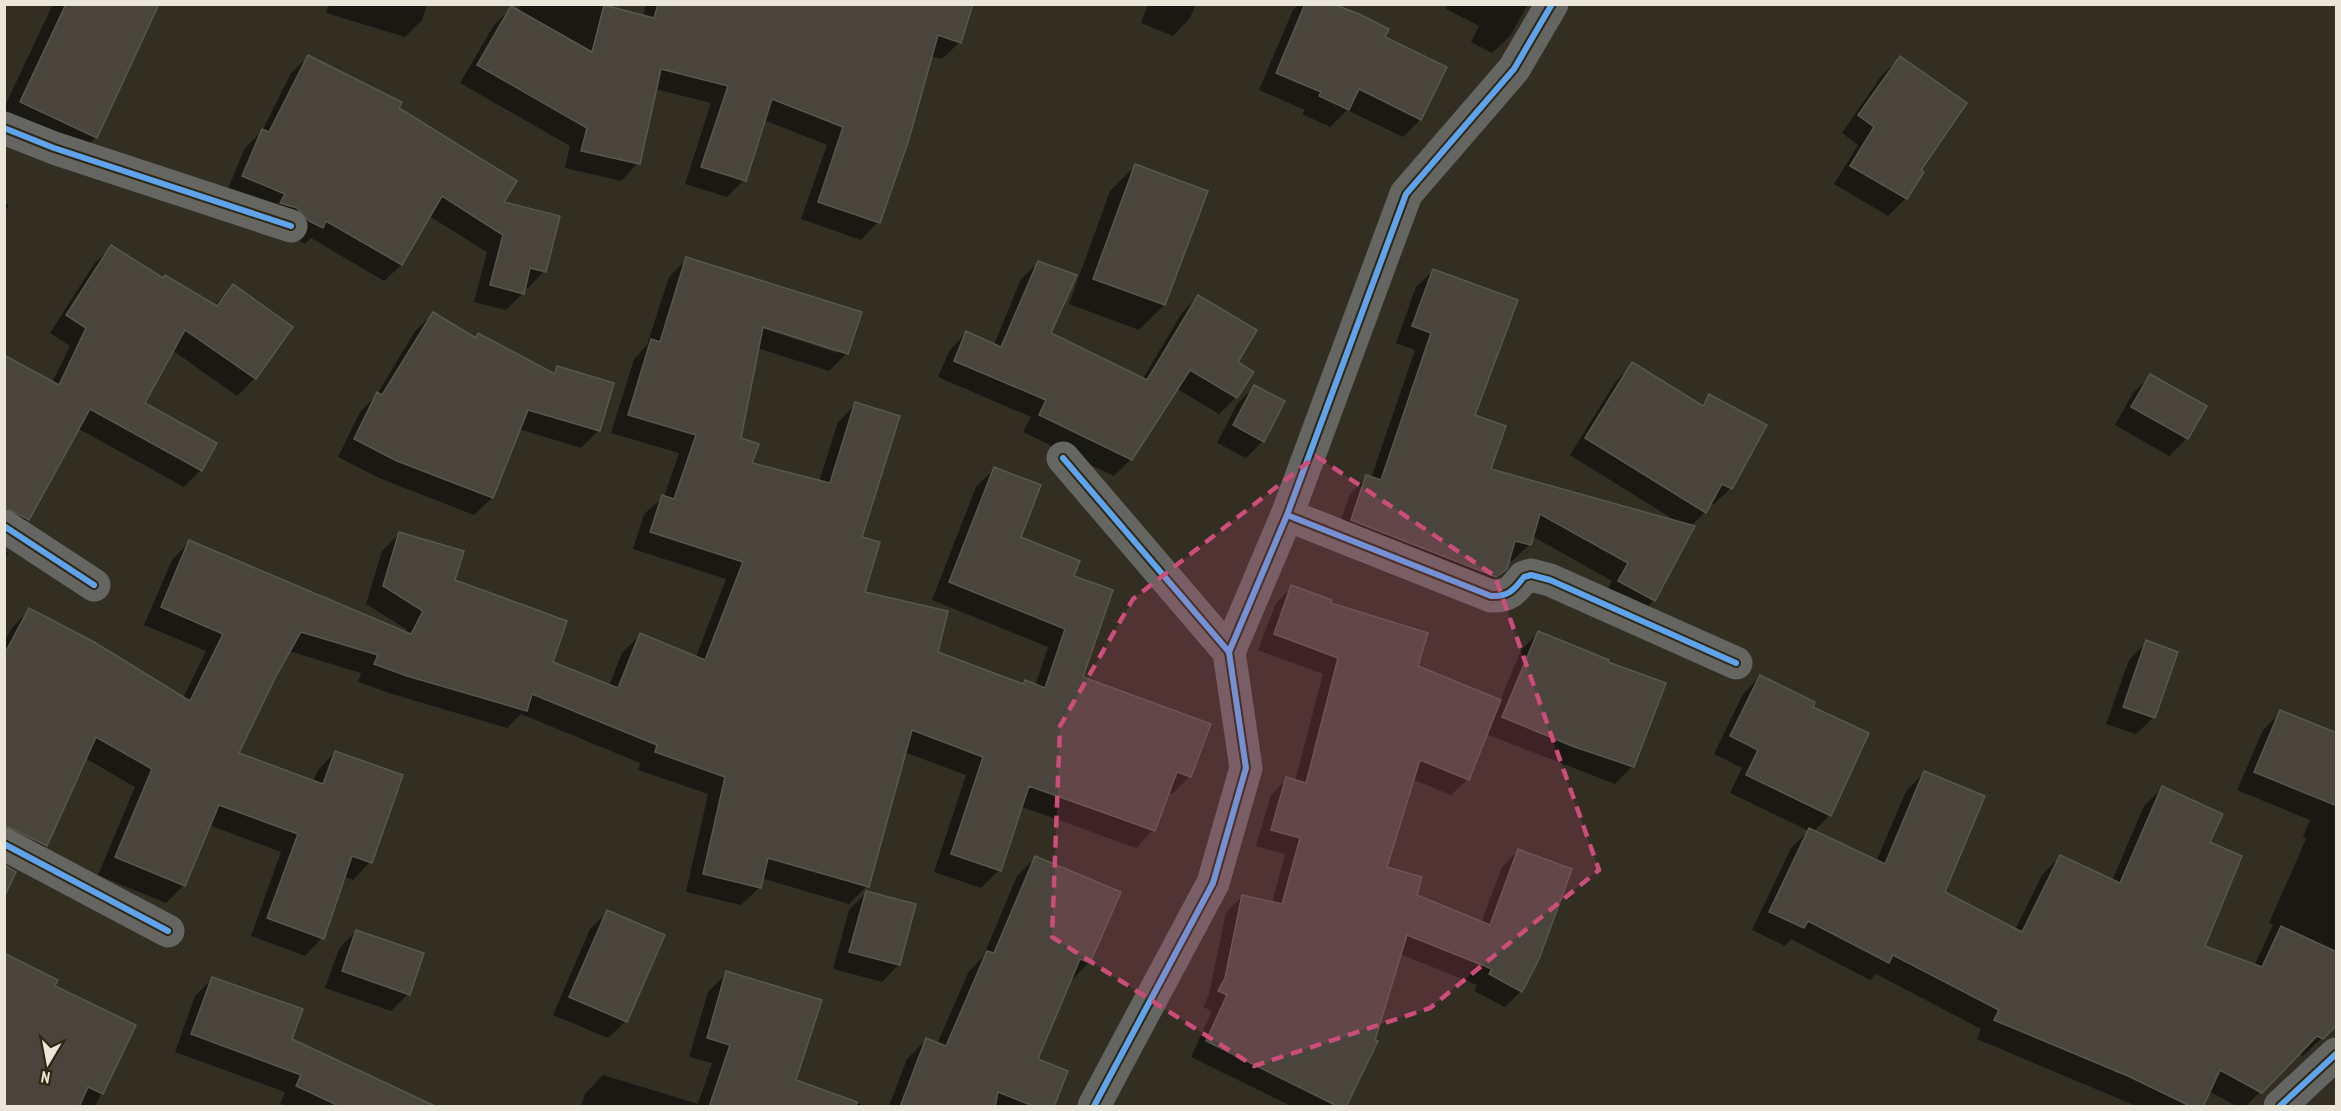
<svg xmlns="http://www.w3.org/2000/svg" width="2341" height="1111" viewBox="0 0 2341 1111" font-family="'PT Sans Narrow',sans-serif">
<rect width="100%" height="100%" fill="#322e22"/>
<!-- shadow -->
<g fill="#0007" fill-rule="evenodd">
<polygon points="53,4 158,4 96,137 70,162 4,132 4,108"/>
<polygon points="329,4 427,4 422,20 405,37 326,13"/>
<polygon points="520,4 597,4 643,16 646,4 972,4 960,42 942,59 931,56 878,222 861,240 801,219 827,145 764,120 744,180 727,197 685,184 711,103 655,89 638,163 621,181 565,168 570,146 460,83 494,25 511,8 518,12"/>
<polygon points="1148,4 1196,4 1190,18 1173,36 1141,23"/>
<polygon points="1299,4 1335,4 1387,29 1383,38 1445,68 1420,120 1403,137 1347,110 1330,127 1302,114 1305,110 1259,90 1293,10"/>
<polygon points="1448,4 1528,4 1510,36 1492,53 1471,42 1479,26 1446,9"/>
<polygon points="308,57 397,108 502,202 544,271 528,288 524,287 523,293 506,310 474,302 487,252 429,216 401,265 384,281 311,238 305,244 292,237 226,193 245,148 262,131 291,73"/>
<polygon points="1900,58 1922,172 1905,199 1888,216 1834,184 1858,145 1842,133 1882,75"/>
<polygon points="1135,166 1164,305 1139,330 1069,304 1110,191"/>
<polygon points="4,202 9,205 4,213"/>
<polygon points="111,247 162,280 214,306 233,286 291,327 255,378 237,396 172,350 143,403 201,470 184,487 77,428 27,519 10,536 4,533 4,356 52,383 70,346 50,333 94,264"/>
<path d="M687,259L860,313L846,354L829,371L757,348L739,439L750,464L819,482L838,422L856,404L863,593L936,653L1022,685L1035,686L1048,647L932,600L976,487L994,469L1019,538L1072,577L1081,678L1190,776L1172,794L1167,792L1153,830L1136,848L1020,806L999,870L981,888L934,872L966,775L904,752L867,886L849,904L761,878L759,888L741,905L686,892L708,794L638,770L640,763L521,714L507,728L389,693L358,682L361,673L289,651L237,754L313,782L318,770L335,752L370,862L353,880L345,877L322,938L305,956L251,936L281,852L209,825L184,885L166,903L98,875L135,787L85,758L46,845L28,863L4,839L13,820L4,815V642L12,628L29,610L183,698L206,651L144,625L172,560L190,542L404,633L406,629L366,604L382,551L399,534L551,663L609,686L622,653L640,635L696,657L726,579L633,549L644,514L664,497L679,453L611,433L634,359L647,345L669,277ZM756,323L838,350V353L755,326Z"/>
<polygon points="1038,263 1049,334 1142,380 1182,313 1198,296 1236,363 1236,397 1219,414 1176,388 1131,459 1114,476 1023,432 1031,417 938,377 950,350 966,333 994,345 1021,279"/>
<polygon points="1434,270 1489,470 1676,521 1570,455 1616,381 1633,364 1700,406 1709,396 1731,488 1714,504 1710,503 1705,512 1691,526 1654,600 1637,617 1602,599 1612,581 1532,536 1530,544 1512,561 1508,560 1505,568 1488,585 1335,537 1350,494 1367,477 1371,478 1415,350 1396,343 1416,287"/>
<polygon points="433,314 474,339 478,335 552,374 558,368 599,430 581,448 519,429 492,498 474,515 379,478 338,457 360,412 376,396 415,331"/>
<polygon points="2150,376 2187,438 2169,456 2115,425 2133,393"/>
<polygon points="1254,387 1263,441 1246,458 1217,443 1237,404"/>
<polygon points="4,550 8,553 4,560"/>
<polygon points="1292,587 1329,604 1416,667 1500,701 1521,650 1539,632 1633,766 1615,784 1486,734 1468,779 1451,795 1412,779 1385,868 1415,896 1481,923 1502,867 1518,851 1521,991 1505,1007 1474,991 1477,985 1400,954 1345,1106 1291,1106 1191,1057 1212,1011 1203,1007 1209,995 1226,912 1243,896 1272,903 1285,854 1256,846 1271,795 1287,779 1295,781 1323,674 1258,650 1276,603"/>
<polygon points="2147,642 2154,717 2136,734 2106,724 2129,660"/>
<polygon points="1760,677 1811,708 1867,734 1830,815 1813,832 1876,862 1906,791 1924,773 1943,893 2015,930 2042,875 2060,857 2112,881 2144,806 2162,788 2208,843 2203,947 2254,966 2273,925 2269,923 2306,839 2303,837 2310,820 2237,790 2263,730 2281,712 2336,734 2336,1025 2303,1056 2298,1053 2246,1106 2236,1106 2209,1091 2201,1106 2136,1106 1977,1039 1981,1029 1876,974 1870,980 1791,939 1785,946 1752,930 1791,848 1809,831 1730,793 1742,768 1714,754 1743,694"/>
<polygon points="1035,858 1089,962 1071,981 1036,1060 1053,1106 889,1106 907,1059 926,1040 937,1044 969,971 983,957 1017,876"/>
<polygon points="866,893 899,964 882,982 833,969 849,910"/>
<polygon points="607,912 626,1021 608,1038 553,1015 590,929"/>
<polygon points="356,931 408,994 391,1011 325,988 339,949"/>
<polygon points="727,973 794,1081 865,1106 581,1106 585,1094 603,1075 698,1104 712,1063 689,1057 708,992"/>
<polygon points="213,978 290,1039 416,1106 286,1106 280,1104 285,1092 175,1052 195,996"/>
<polygon points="53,987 134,1026 95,1106 4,1106"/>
</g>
<!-- building -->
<g fill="#49453c" stroke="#59564b" stroke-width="1.5">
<polygon points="66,4 159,4 97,138 20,102"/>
<polygon points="658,4 973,4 961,43 938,35 909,139 880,223 818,202 843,127 772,99 746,181 701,167 728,86 661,69 640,164 581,151 587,128 477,65 511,6 592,52 604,5 654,18"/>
<polygon points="1305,4 1333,4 1359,14 1389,29 1385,37 1447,67 1421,120 1359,89 1349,110 1319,96 1321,92 1276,73"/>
<polygon points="308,55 402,102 399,108 517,181 504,202 560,216 546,272 530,268 524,294 490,285 503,235 442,196 402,265 326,221 323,228 309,221 297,208 280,203 285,194 242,176 262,129 269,132"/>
<polygon points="1900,56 1967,103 1921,170 1924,172 1907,199 1850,166 1874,127 1858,115"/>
<polygon points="1135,164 1208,191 1165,305 1093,279"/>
<polygon points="111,245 163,278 165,275 217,306 233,284 293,327 256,379 185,330 145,403 217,443 202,471 90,409 29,520 4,507 4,355 59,385 86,328 66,315"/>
<polygon points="686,257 862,312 848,354 763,327 741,438 759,444 752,463 830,483 855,402 900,416 862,537 880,542 865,592 948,611 938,652 1023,684 1025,680 1045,688 1065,629 949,582 994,467 1041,485 1021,537 1080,561 1074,576 1113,590 1083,677 1211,724 1191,777 1177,772 1155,831 1029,786 1001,871 951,854 983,757 912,730 869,887 768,858 761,888 703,874 725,777 655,752 657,745 532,694 527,711 407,676 374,664 378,655 301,632 275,678 239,753 323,784 335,751 403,775 372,863 352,856 324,939 267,918 298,834 219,805 185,886 115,857 152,769 96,737 47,846 4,825 4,655 29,608 94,642 190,701 223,634 161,607 189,540 411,634 423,611 383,586 399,532 464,551 455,580 567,621 553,662 618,688 640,633 705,660 743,562 650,532 662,495 674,499 696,435 628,415 651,339 660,342"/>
<polygon points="1038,261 1077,275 1051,333 1147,380 1198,295 1257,330 1238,362 1254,372 1237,398 1190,370 1132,460 1039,415 1046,400 954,361 966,331 1001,347"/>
<polygon points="1433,269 1518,300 1475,415 1506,426 1491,469 1695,526 1655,601 1618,581 1628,563 1540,514 1531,545 1515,541 1507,569 1496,577 1351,520 1366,475 1381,480 1431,333 1412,326"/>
<polygon points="433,312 476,338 478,333 555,374 557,366 614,383 600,431 528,410 493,498 397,461 354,439 377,392 382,395"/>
<polygon points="1632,362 1703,406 1709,394 1767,425 1732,489 1722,484 1706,513 1585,438"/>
<polygon points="2150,374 2207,406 2188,439 2131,407"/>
<polygon points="1254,385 1285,401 1264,442 1233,425"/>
<polygon points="1291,585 1332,600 1331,603 1428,633 1418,666 1501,700 1469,780 1420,760 1387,867 1422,877 1417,895 1490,925 1518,849 1572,869 1539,959 1522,992 1489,974 1492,969 1407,935 1375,1040 1378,1041 1346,1107 1339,1107 1206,1041 1227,995 1218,991 1225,978 1242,895 1282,904 1300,838 1271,830 1286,777 1306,783 1338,658 1274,634"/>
<polygon points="1538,631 1609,660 1608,662 1666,683 1634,767 1572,746 1502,717"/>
<polygon points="2146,640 2178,652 2155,718 2123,707"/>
<polygon points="1760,675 1815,702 1813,707 1869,733 1831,816 1746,775 1758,750 1730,736"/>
<polygon points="2280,710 2337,733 2337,806 2254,772"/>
<polygon points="1924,771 1985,796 1945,892 2022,932 2060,855 2120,883 2162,786 2223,814 2210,842 2242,856 2205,946 2262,967 2281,926 2337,952 2337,1025 2323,1039 2317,1036 2262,1093 2220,1070 2203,1107 2192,1107 2128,1076 1994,1020 1999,1010 1893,955 1889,963 1808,921 1804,928 1769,912 1809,828 1885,864"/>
<polygon points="1035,856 1121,892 1090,963 1080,959 1038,1059 1068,1071 1054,1107 1036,1107 998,1092 995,1107 900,1107 926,1038 946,1046 987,951 994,953"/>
<polygon points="4,865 16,872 4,897"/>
<polygon points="866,891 916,904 900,965 849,952"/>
<polygon points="607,910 665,935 627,1022 569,997"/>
<polygon points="356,930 424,953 410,995 342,971"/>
<polygon points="4,953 58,980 55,986 136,1025 103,1094 88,1087 79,1107 4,1107"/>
<polygon points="726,971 822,1000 796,1080 857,1102 856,1107 709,1107 730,1045 707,1038"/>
<polygon points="212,977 303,1009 292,1039 437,1107 341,1107 296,1086 301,1075 191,1034"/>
</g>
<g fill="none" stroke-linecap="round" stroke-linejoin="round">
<!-- street -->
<g stroke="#656561" stroke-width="33">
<polyline points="4,128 54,148 291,226"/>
<polyline points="1063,458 1229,652 1246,768 1213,883 1094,1106"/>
<path d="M1287,515L1491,596C1508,597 1514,590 1524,577L1531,575L1550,580L1736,663"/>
<polyline points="4,526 94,585"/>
<polyline points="1229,652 1287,515 1406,194 1514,69 1552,4"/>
<polyline points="4,844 168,931"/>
<polyline points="2280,1106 2336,1054"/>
</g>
<!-- cycleway casing -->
<g stroke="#2e2812" stroke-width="10">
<g id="cycleway">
<polyline points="4,128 54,148 291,226"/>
<polyline points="1063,458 1229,652 1246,768 1213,883 1094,1106"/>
<path d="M1287,515L1491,596C1508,597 1514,590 1524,577L1531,575L1550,580L1736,663"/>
<polyline points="4,526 94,585"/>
<polyline points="1229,652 1287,515 1406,194 1514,69 1552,4"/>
<polyline points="4,844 168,931"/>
<polyline points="2280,1106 2336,1054"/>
</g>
</g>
<!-- cycleway -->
<use href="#cycleway" stroke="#60a3ed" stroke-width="6"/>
</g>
<!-- marked area -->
<path fill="#cc4c7a" fill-opacity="0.2" stroke="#cc4c7a" stroke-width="4.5" stroke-dasharray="12 8" stroke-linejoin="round" d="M1316,456L1495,576L1599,870L1430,1008L1254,1066L1052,937L1060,726L1133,599Z"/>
<!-- border -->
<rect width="2341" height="1111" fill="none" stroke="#eae6d9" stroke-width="12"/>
<!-- north arrow -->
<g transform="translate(48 1063) rotate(190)" stroke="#2e2812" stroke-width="4.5" paint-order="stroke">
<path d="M0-4.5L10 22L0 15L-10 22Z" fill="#eae6d9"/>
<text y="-9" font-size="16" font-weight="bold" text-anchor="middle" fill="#eae6d9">N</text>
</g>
</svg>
